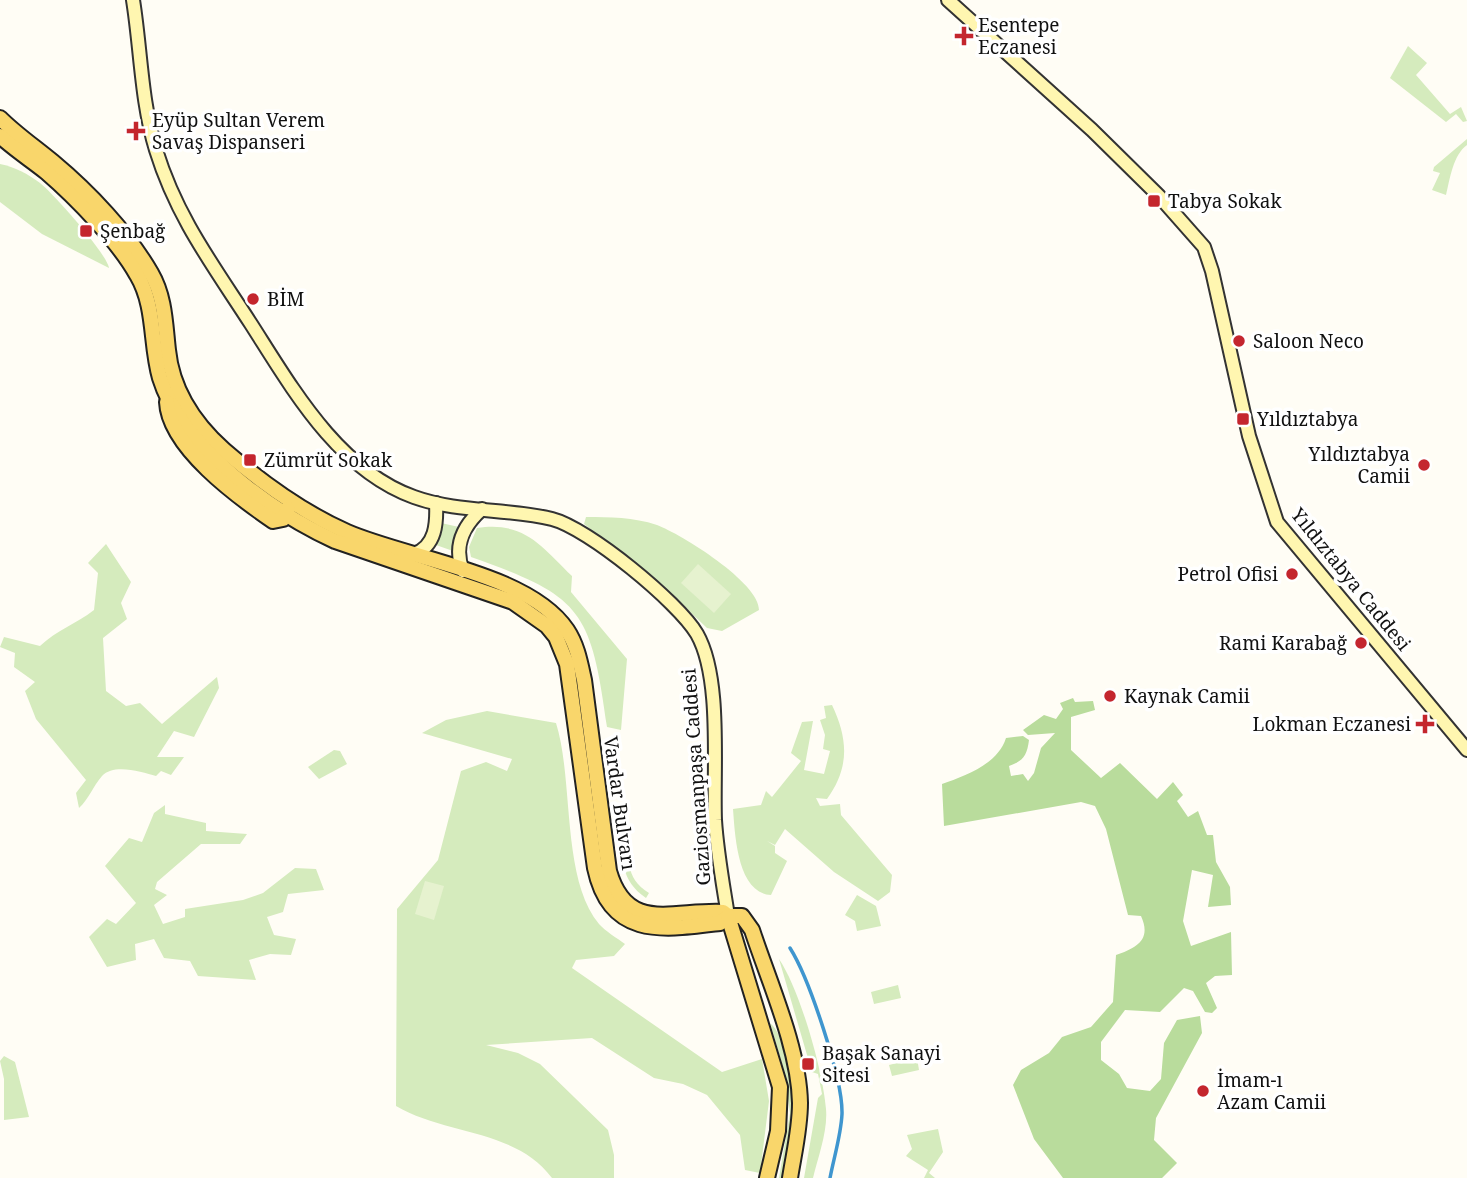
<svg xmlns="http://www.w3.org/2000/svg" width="1467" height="1178" viewBox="0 0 1467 1178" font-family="'Noto Serif',serif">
<rect width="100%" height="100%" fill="#fffdf5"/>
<!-- green -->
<g fill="#d5ebbd">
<polygon points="1408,46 1427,63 1416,75 1450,114 1461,107 1467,121 1463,122 1456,114 1446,122 1390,78"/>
<path d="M1467,139V145C1453,155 1450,179 1446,195L1432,190L1440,173L1433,171L1434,167Z"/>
<path d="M0,164C15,167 28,174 40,183C53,193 107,254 109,268L42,234L0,202Z"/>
<path d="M586,517C610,517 633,517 657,525C681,534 760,583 759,610L722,631L707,628L663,586L584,524Z"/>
<polygon points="441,523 459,527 453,551 436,545"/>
<path d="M477,528C525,521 541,546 572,576L571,592L627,659L621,730L607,727C591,610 582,596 471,557L469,547Z"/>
<path d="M106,544L131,582L121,603L127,619L103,638L106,691L126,706L140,703L162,724L217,677L219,688L194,737L174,731L157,757H184L171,775L161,771L156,776C142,772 114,763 102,776C93,786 89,799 79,808L76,793L86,780L36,719L25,691L35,682L14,667L15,653L0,647L4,637L40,646C57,630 76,624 94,610L98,573L88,563Z"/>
<path d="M832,705C848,739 850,767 827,799L816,798L820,806L840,804L841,815L892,875L890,892L878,901L834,872L785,829L775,845L767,841L775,846V853L787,861L771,895C737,893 735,834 733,809L761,805L766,791L772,797L801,761L791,753L802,722L813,721L804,770L824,774L830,751L823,749L825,735L820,720L826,718L824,706Z"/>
<path d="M487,711L556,723C574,780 561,878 599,924C605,931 617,938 625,944L614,956L576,960L572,968L722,1072L762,1059L769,1101L760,1173L745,1170L740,1135L707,1095L683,1084L654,1078L592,1038L486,1045L518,1053L540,1064L608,1130L614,1155V1178H552C516,1129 445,1135 396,1106L397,909L438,860L461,771L486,762L507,771L512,759L422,733L446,720Z"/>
<polygon points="334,750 340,751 347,764 319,779 308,767"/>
<polygon points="165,805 165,814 206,823 206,831 247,834 240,844 201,844 157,882 155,889 167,895 154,905 163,924 185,917 185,909 243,900 263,893 295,868 316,869 324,890 288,894 283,912 267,917 274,935 296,939 291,955 270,954 249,960 256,980 198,976 190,961 164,958 154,939 135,944 136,960 107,967 89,937 107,919 116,924 136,903 105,866 129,838 142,842 154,813"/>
<path d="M619,830H626C629,856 624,878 649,893L646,898C620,880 623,860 619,830Z"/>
<polygon points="857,895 876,906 881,926 857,931 855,921 845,915"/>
<path d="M779,959C800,990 823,1071 826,1109C828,1131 818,1157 813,1178H804L818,1098L822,1094L818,1074L812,1072Z"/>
<polygon points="898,985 901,998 874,1004 871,992"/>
<path d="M770,1023C779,1031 781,1041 784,1052C797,1100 791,1130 783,1178H779L790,1113L784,1070Z"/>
<polygon points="4,1056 15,1062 29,1117 4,1120 4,1079 0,1061"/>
<polygon points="917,1058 919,1070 892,1076 889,1065"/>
<polygon points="938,1129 943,1152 929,1173 935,1178 924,1178 928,1170 906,1156 912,1149 907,1135"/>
</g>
<!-- forest -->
<path fill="#b9dc9c" d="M1073,698L1075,702L1093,701L1095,710L1071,717V750L1101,778L1120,763L1157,799L1173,782L1183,795L1177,801L1188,817L1198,811L1207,835H1213L1216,862L1230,887L1231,905L1208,907L1213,875L1192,870L1183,921L1191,946L1231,932L1232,975L1215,976L1206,983L1217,1008L1212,1013L1205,1012L1193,991L1184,988L1160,1012L1125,1010L1101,1042V1060L1119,1074L1127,1088L1150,1091L1161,1079L1164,1043L1177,1020L1200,1016L1202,1033L1156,1118L1154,1140L1177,1163L1162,1178H1063L1034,1139L1013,1085L1021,1070L1049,1053L1062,1037L1091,1027L1113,1002L1116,955C1136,948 1152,940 1141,916L1128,915L1106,829L1095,806L1081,802L944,826L942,784C965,776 998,764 1006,738L1023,736L1029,740C1027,756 1023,761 1009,766L1011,776L1023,774L1028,781L1034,773L1041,748L1055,733L1028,735L1023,730L1044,715L1056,719L1063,709L1060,703Z"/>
<!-- pitch -->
<g fill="#e6f2cf">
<polygon points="698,564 731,594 714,613 681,583"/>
<polygon points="425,881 444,886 434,920 415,914"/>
</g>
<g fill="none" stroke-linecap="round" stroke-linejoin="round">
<!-- stream -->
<path stroke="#3f96cf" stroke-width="3.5" d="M790,948C809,978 843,1079 842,1114C841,1135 834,1157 830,1178"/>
<!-- secondary casing -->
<g stroke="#333" stroke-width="16">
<g id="secondary">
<path d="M133,0C141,50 141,101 156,150C177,218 213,265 251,324C292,388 338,470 414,497C458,513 507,508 552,519C588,528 678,602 697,634C722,678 713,768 715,820C717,852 723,884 728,916"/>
<polyline points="948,0 1092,130 1159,196 1204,247 1212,271 1249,436 1277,522 1467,750"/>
<path d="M414,554C436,546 437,523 436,503"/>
<path d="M463,571C453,546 463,526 482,509"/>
</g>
</g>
<!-- primary casing -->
<g stroke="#222" stroke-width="18">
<g id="primary">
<path d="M0,118C16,134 35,147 53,162C89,192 128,233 151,273C165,297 165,324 168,350C172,390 195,424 224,450C261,482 302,512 347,532C409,559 529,573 567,630C577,645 580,662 584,680L609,871C627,935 675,909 723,912L728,916H742L752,930C769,982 799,1048 800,1103C800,1128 794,1153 790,1178"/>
<path d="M0,136C14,149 31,160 46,172C76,198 118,241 137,275C156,307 150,344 160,378C181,447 272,512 335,541L513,602L547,626L556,637L567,664L595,868C610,939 663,930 720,923L728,916"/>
<path d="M167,402C169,447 238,497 273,521L283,519L288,509"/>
<polyline points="728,916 780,1087 778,1131 767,1178"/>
</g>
</g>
<!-- secondary -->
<use href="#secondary" stroke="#fff6b0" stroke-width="12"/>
<!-- primary -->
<use href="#primary" stroke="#f9d66b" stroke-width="14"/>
</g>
<!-- markers -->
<g fill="#c4262e" stroke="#fff" stroke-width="2.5">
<path d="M960.5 25.5h7v7h7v7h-7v7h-7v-7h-7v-7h7z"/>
<path d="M132.5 120.5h7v7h7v7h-7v7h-7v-7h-7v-7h7z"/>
<rect x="1147" y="194" width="14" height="14" rx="3.5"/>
<rect x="79" y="224" width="14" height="14" rx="3.5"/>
<circle cx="253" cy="299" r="7"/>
<circle cx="1239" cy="341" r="7"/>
<rect x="1236" y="412" width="14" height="14" rx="3.5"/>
<rect x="243" y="453" width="14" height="14" rx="3.5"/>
<circle cx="1424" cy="465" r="7"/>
<circle cx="1292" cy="574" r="7"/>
<circle cx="1361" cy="643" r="7"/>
<circle cx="1110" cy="696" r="7"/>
<path d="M1421.5 713.5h7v7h7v7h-7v7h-7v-7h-7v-7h7z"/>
<rect x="801" y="1057" width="14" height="14" rx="3.5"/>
<circle cx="1203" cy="1091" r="7"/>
</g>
<g text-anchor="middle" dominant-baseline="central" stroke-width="7" stroke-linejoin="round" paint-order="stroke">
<!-- poi labels -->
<g font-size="19" fill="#111" stroke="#fff" text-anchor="start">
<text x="978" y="25">Esentepe<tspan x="978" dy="22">Eczanesi</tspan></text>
<text x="152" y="120">Eyüp Sultan Verem<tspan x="152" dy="22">Savaş Dispanseri</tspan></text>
<text x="1168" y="201">Tabya Sokak</text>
<text x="100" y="231">Şenbağ</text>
<text x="267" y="299">BİM</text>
<text x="1253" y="341">Saloon Neco</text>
<text x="1257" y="419">Yıldıztabya</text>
<text x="1410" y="454" text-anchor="end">Yıldıztabya<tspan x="1410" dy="22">Camii</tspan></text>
<text x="264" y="460">Zümrüt Sokak</text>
<text x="1278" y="574" text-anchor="end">Petrol Ofisi</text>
<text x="1347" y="643" text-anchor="end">Rami Karabağ</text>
<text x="1124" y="696">Kaynak Camii</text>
<text x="1411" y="724" text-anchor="end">Lokman Eczanesi</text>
<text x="822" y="1053">Başak Sanayi<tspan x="822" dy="22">Sitesi</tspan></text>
<text x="1217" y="1080">İmam-ı<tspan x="1217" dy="22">Azam Camii</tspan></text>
</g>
<!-- street labels -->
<g font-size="19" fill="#111" stroke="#fff">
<text transform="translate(1351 579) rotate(51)">Yıldıztabya Caddesi</text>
<text transform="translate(696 777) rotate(-94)">Gaziosmanpaşa Caddesi</text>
<text transform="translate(620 803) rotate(82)">Vardar Bulvarı</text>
</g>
</g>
</svg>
